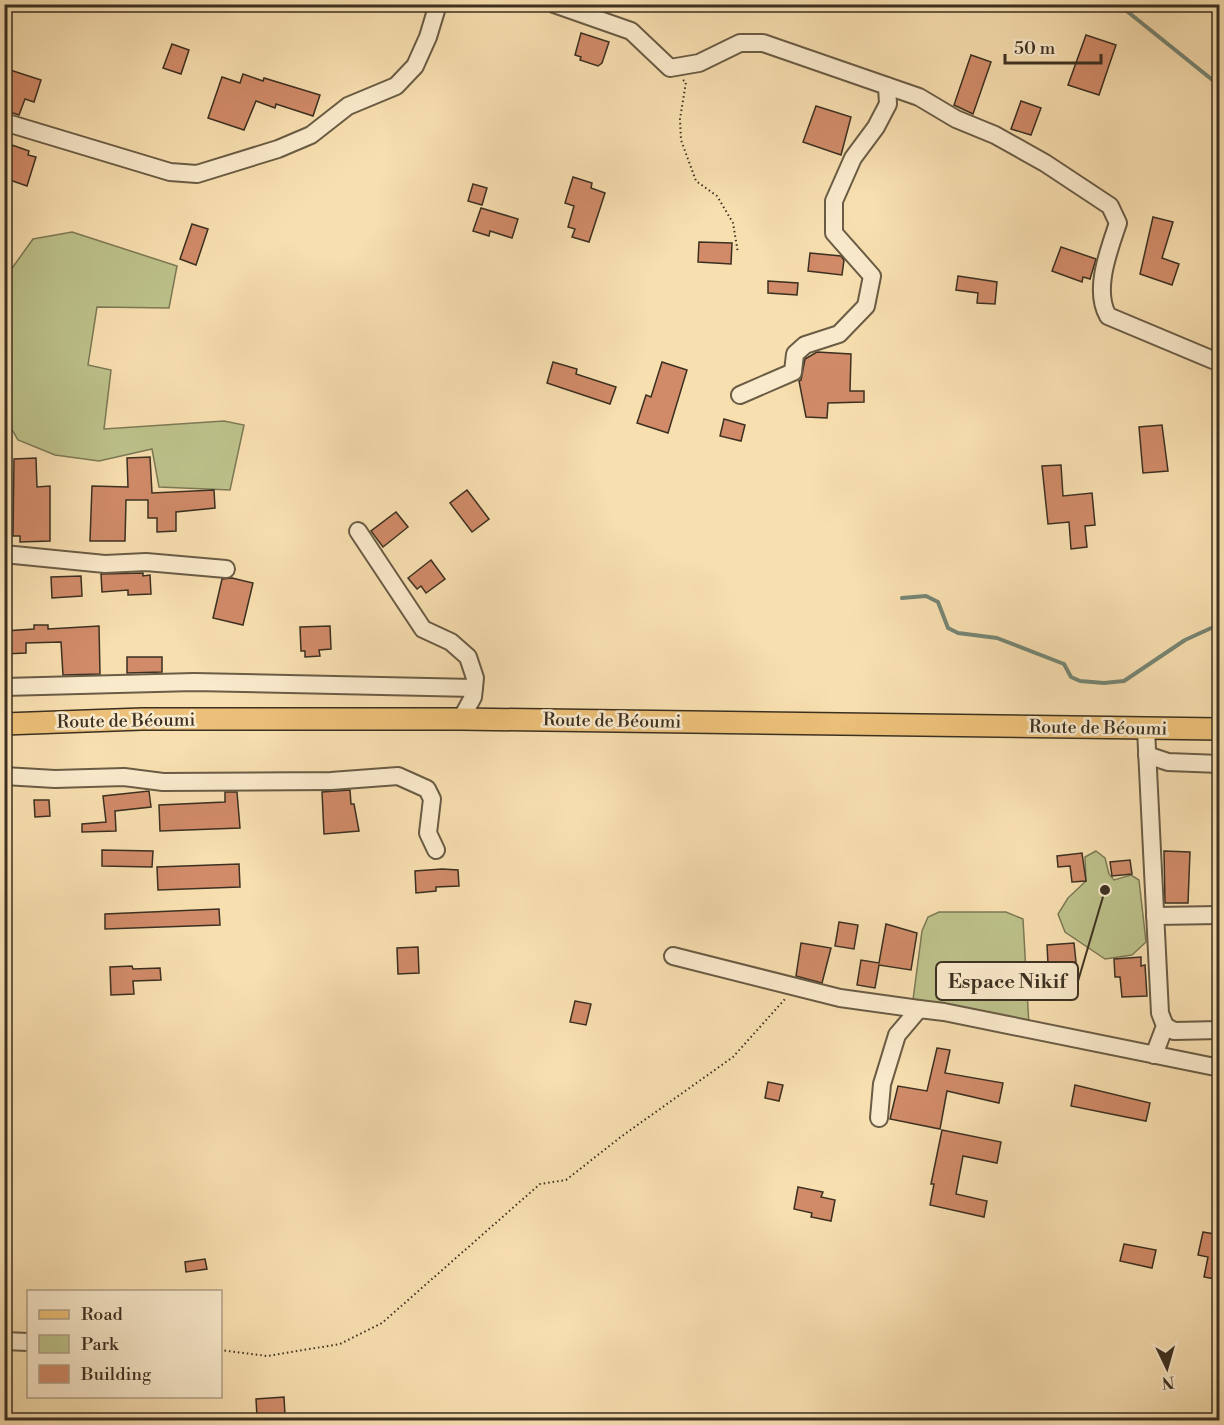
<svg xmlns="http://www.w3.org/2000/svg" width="1224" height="1425" viewBox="0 0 1224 1425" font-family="'Libre Bodoni',serif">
<rect width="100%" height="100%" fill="#f8dfb0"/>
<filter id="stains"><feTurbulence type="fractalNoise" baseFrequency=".00333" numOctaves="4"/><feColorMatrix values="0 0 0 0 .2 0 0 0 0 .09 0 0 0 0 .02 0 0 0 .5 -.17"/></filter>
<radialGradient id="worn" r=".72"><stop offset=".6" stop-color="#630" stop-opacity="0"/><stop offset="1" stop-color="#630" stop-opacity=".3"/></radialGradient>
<!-- green -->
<g fill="#bdc28b" stroke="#7c7956" stroke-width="1.5">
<polygon points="72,232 177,266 169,308 97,307 88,365 111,370 104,429 224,421 244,425 230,490 159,487 152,449 99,461 55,455 18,440 5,418 4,311 10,271 33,239"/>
<polygon points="1096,851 1105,858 1109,874 1114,880 1131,875 1139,880 1146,942 1132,955 1105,959 1065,932 1058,914 1068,898 1086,881 1085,857"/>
<polygon points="939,912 1006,912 1023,919 1029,1026 911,1015 922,931 928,917"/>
</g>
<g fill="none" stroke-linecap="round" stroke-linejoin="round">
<!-- stream -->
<g stroke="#768574" stroke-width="4">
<polyline points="1118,4 1220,86"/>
<polyline points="902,598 926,596 938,602 948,628 958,633 997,638 1064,664 1071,677 1080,681 1104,683 1124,681 1185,640 1220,624"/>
</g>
</g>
<!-- building -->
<g fill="#d18b69" stroke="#3b3021" stroke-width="1.5">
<polygon points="581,33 609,42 602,63 598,66 580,60 581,57 575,55"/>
<polygon points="1086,35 1116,45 1099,95 1068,85"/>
<polygon points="172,44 189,50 181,74 163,68"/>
<polygon points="971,55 991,62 973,114 954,105"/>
<polygon points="4,68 41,80 34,102 25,99 19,115 4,110"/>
<polygon points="243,74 263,81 264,78 320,95 313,116 276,104 275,108 256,101 244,130 208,118 222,77 240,83"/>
<polygon points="1021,101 1041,108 1031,135 1011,129"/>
<polygon points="816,106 851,117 841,155 803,142"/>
<polygon points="12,145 29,151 28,155 36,157 27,186 4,178 4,149 11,151"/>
<polygon points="573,177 592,183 591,188 605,193 589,242 572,237 575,229 568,227 574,206 565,203"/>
<polygon points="473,184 487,188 482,205 468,201"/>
<polygon points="481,208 518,219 512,238 490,231 489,236 473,231"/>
<polygon points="1153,217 1173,222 1162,258 1179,264 1172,285 1140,274"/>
<polygon points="192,224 208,229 196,265 180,259"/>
<polygon points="699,242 732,243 731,264 698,262"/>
<polygon points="1061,247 1096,259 1090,279 1083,277 1082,282 1052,271"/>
<polygon points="810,253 841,256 844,260 842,275 808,271"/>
<polygon points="958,276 997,282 995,304 977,303 978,293 956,290"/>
<polygon points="768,281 798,283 797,295 768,293"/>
<polygon points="817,352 851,354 850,391 864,391 864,402 828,403 827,418 806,417 799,381 801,380 805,359"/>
<polygon points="553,362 577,369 576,374 616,387 610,404 547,383"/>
<polygon points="662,362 687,370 668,433 637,423 646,395 651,397"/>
<polygon points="724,419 745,425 741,441 720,436"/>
<polygon points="1162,425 1168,471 1143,473 1139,427"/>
<polygon points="150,457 152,493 214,490 215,508 176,512 176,531 157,532 157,518 148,518 148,500 126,500 125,541 90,541 92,486 128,487 127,458"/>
<polygon points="36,458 37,487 50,486 50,541 20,542 20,536 13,536 14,459"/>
<polygon points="1061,465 1063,496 1092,493 1095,525 1085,526 1087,547 1071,549 1069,522 1048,524 1042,466"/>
<polygon points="467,490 489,519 472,532 450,503"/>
<polygon points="396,512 408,527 383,547 371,531"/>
<polygon points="431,560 445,579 426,593 421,586 417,589 408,578"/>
<polygon points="143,573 143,576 150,575 151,594 128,595 128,590 102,592 101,574"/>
<polygon points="81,576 82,596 52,598 51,577"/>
<polygon points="232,578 253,583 243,625 213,618 222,579"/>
<polygon points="34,625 48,625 48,629 99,626 100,674 63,675 61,642 26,643 26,653 4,654 4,631 34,629"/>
<polygon points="330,626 331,649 319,650 320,656 305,657 305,651 301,651 300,627"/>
<polygon points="127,657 162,657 162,672 127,673"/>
<polygon points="350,790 351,804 354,804 359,831 324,834 322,792"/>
<polygon points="149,791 151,807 115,811 116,831 82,832 82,824 106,822 103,796"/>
<polygon points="225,792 237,792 240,828 160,831 159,805 225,802"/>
<polygon points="34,800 49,800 50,816 35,817"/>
<polygon points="102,850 153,851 152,867 102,866"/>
<polygon points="1164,851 1190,852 1188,903 1165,903"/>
<polygon points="1082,853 1086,881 1072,882 1070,866 1058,867 1057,856"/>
<polygon points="1130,860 1132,874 1112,876 1110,862"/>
<polygon points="239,864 240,887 158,890 157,867"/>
<polygon points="442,869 458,870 459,886 436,887 436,891 416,893 415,871"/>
<polygon points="219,909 220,925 105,929 105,914"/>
<polygon points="839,922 858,925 854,949 835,946"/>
<polygon points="886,924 917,933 911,970 879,965 875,988 857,985 861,960 879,963"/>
<polygon points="801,943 831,948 822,983 796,976"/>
<polygon points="1074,943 1076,962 1048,964 1047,945"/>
<polygon points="418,947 419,973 398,974 397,948"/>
<polygon points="1141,957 1141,966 1145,965 1147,996 1122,997 1120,977 1115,977 1114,959"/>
<polygon points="132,966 133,969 160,968 161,980 133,981 134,994 111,995 110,967"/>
<polygon points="575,1001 591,1004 586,1025 570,1022"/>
<polygon points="937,1048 950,1050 945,1073 1003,1083 999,1103 947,1091 940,1129 890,1119 898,1086 927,1091"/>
<polygon points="768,1082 783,1085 779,1101 765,1098"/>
<polygon points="1075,1085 1150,1103 1146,1121 1071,1106"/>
<polygon points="942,1130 1001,1142 997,1163 963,1156 956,1194 987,1201 984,1217 930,1205 934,1184 931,1184"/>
<polygon points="798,1187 823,1192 821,1197 835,1200 831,1221 811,1217 812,1213 794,1209"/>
<polygon points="1203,1232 1220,1235 1220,1280 1204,1277 1208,1257 1198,1255"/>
<polygon points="1124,1244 1156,1250 1152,1268 1120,1261"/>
<polygon points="205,1259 207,1269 186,1272 185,1262"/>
<polygon points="284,1397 285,1415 257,1417 256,1399"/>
</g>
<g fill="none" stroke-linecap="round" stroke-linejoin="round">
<!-- minor casing -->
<g stroke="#6a5c45" stroke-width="20">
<g id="minor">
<path d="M554,4L631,31L670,68L699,63L740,43H763L919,97L956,119L995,135L1045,163L1110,206L1118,223C1109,250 1093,290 1108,316L1213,360H1220"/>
<polyline points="4,122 170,172 197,174 278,149 311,135 348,106 396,86 415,66 428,37 438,4"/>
<polyline points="740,395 793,372 795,354 805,345 839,334 866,306 872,276 834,233 834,201 853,158 876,127 888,104 887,86"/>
<polyline points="358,531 423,629 451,642 468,657 475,678 473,697 461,719"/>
<polyline points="4,554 105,564 146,562 226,569"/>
<polyline points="4,687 194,682 474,688"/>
<polyline points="1146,729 1160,1013 1165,1026 1154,1055"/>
<polyline points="1147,755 1168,762 1220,764"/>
<polyline points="4,776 55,779 124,777 163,782 331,781 398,776 427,789 432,799 428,833 436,850"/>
<polyline points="1155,916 1220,915"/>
<polyline points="673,956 840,998 919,1009"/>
<polyline points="1165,1026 1174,1031 1220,1030"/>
<polyline points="879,1118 882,1084 897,1035 919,1009 944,1012 1220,1068"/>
<polyline points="4,1341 28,1342"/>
</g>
</g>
<!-- major casing -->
<g stroke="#3b3021" stroke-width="24">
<polyline id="major" points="4,724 142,719 461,719 1220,729"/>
</g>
<!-- path -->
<g stroke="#3b3021" stroke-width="2" stroke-dasharray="1.5 3" stroke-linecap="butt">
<polyline points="683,80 686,82 680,119 681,140 696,181 717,196 733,223 738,253"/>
<polyline points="220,1350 267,1356 340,1344 382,1323 540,1184 566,1180 622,1136 733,1057 785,999"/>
</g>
<!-- minor -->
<use href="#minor" stroke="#faeacc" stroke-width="16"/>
<!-- major -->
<use href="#major" stroke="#ecc078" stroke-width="21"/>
</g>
<g text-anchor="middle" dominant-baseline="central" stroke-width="5" stroke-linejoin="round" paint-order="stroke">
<!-- street labels -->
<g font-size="18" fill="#3b3021" stroke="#faeacc">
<text transform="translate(126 721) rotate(-1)">Route de Béoumi</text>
<text transform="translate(612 721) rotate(1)">Route de Béoumi</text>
<text transform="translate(1098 728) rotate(1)">Route de Béoumi</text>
</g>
</g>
<!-- callouts -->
<path fill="none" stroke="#3b3021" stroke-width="2" d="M1105 890L1078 981"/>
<circle fill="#3b3021" stroke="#faeacc" stroke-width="2" cx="1105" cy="890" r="6"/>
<rect fill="#faeacc" stroke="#3b3021" stroke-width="2" x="936" y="962" width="142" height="38" rx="6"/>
<g font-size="20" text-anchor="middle" font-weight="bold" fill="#3b3021">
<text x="1007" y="988">Espace Nikif</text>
</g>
<!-- margin -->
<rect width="1224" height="1425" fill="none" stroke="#f8dfb0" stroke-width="24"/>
<rect x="6" y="6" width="1212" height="1413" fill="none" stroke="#3b3021" stroke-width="3"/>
<rect x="12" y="12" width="1200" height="1401" fill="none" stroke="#3b3021" stroke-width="1.5"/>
<!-- legend -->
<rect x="27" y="1290" width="195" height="108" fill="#faeacc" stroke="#aea088" stroke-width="1.5"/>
<rect x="39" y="1310" width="30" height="9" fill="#ecc078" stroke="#aea088" stroke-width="1.5"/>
<text x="81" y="1320" font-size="18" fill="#3b3021">Road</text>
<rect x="39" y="1335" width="30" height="18" fill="#bdc28b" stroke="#aea088" stroke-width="1.5"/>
<text x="81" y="1350" font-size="18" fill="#3b3021">Park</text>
<rect x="39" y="1365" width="30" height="18" fill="#d18b69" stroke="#aea088" stroke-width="1.5"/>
<text x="81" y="1380" font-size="18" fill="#3b3021">Building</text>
<!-- north arrow -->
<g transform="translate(1167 1368) rotate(175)" stroke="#faeacc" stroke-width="4.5" paint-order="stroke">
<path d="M0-4.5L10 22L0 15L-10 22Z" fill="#3b3021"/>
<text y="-9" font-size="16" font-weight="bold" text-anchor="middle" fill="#3b3021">N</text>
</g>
<!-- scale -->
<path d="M1005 54v9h96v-9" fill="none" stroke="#3b3021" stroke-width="3"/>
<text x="1014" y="54" font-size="18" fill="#3b3021" stroke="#faeacc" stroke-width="4.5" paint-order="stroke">50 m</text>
<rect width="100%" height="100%" filter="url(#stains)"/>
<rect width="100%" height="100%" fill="url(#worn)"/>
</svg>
